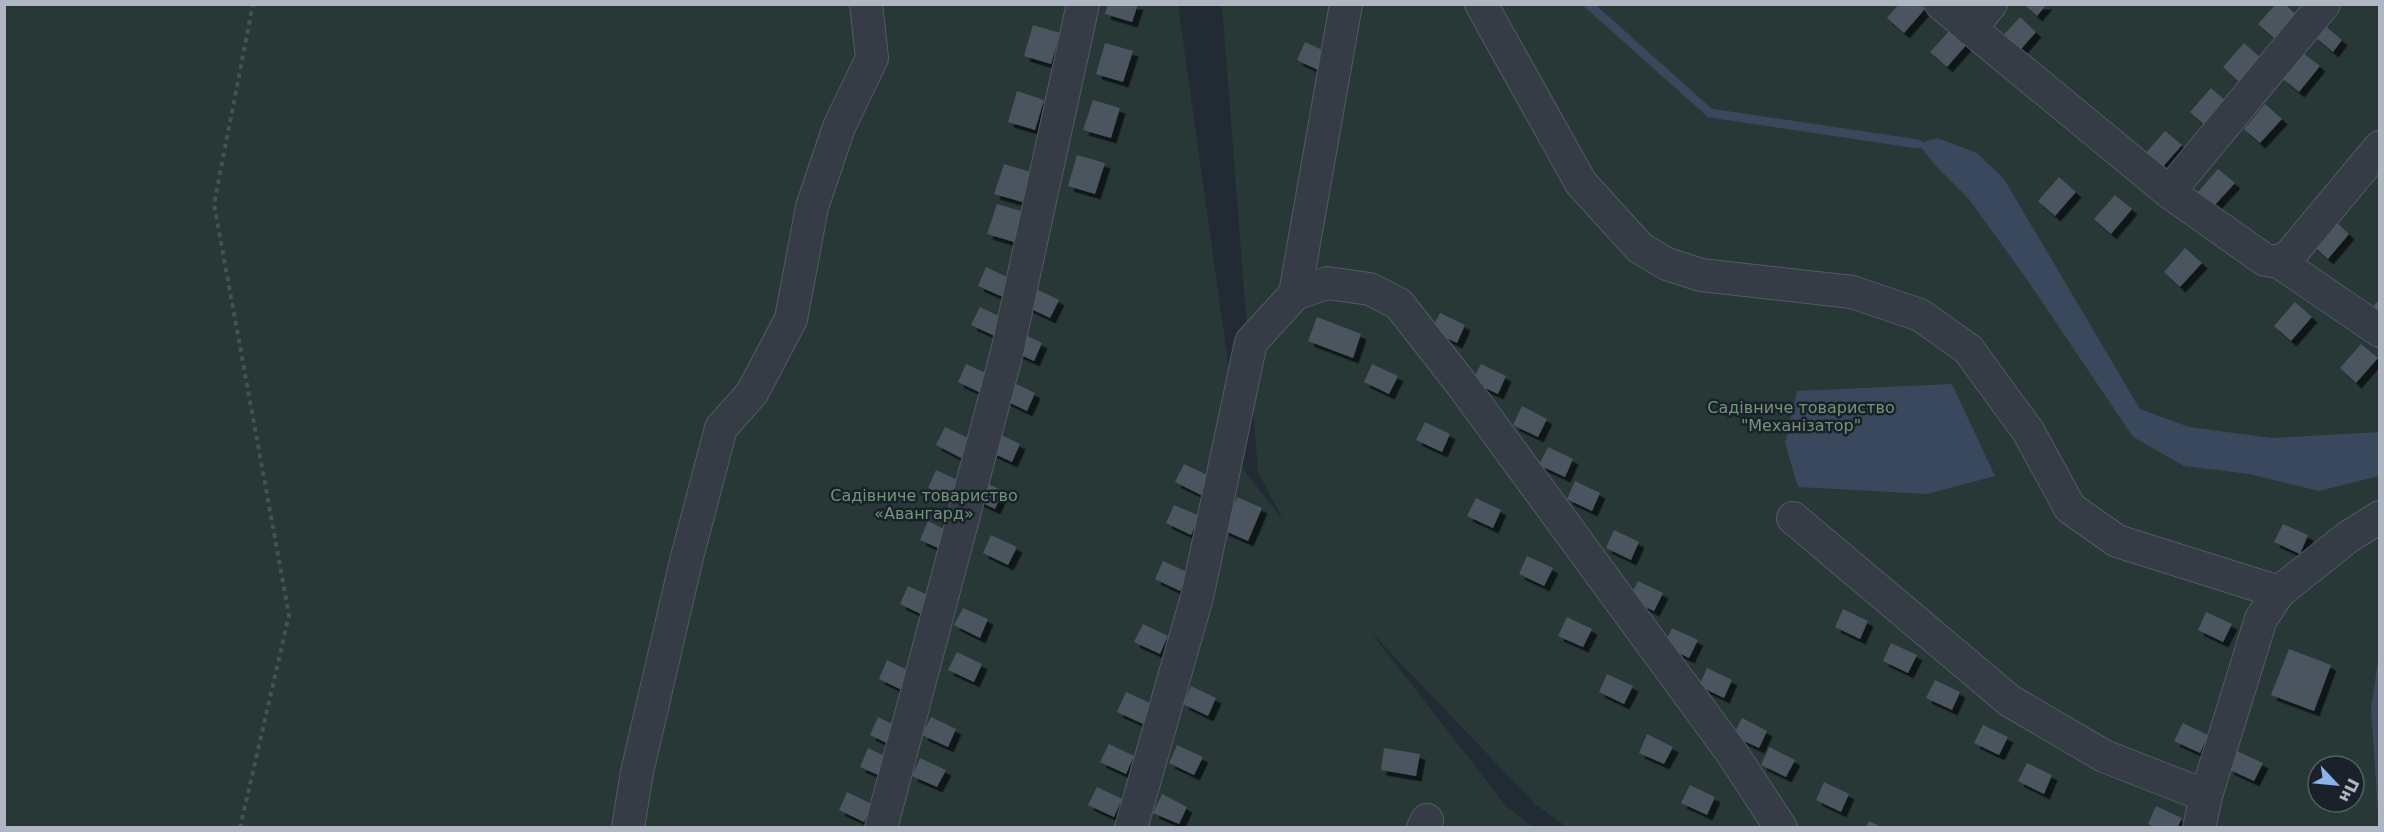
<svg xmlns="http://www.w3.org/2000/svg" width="2384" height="832" viewBox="0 0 2384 832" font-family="'DejaVu Sans',sans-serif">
<defs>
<filter id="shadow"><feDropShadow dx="5.5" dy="5.5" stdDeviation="0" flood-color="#0009"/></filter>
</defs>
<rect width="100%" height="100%" fill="#222a34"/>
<!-- green -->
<path fill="#273837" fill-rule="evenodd" d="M5,5H1178L1243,469L1283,520L1258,472L1222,5H2379V827H1567L1536,805L1370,631L1506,806L1533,827L5,828ZM2318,766H2354V802H2318Z"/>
<!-- water -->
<g fill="#39485c">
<polygon points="1937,138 1977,153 2004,179 2140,409 2189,427 2272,438 2379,432 2379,476 2319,491 2249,474 2184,466 2133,437 2026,278 1968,198 1934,164 1918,144"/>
<polygon points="1952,384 1995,476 1927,494 1798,487 1785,443 1797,391"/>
<polygon points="2379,654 2379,827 2371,709"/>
</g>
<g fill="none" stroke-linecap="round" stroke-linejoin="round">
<!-- stream -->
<polyline stroke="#39485c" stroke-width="9" points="1588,4 1710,113 1918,144"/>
</g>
<!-- building -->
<g fill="#4b5460" filter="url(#shadow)">
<polygon points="1108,4 1138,4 1132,22 1105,14"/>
<polygon points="1899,4 1920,4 1925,9 1904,33 1887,18"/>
<polygon points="2024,4 2047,4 2037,16"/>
<polygon points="2276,4 2285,4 2296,15 2275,39 2258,24"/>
<polygon points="2020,17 2036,32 2015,56 1998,41"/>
<polygon points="1033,25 1060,33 1051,64 1024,56"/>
<polygon points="2324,25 2342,40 2333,52 2315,37"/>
<polygon points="1952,28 1968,43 1947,67 1930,52"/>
<polygon points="1305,42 1331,54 1322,72 1297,60"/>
<polygon points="1105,43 1133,51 1123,82 1096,74"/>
<polygon points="2244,43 2261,58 2239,82 2223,67"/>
<polygon points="2303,53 2320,66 2299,92 2282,78"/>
<polygon points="2211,88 2228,103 2207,127 2190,112"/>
<polygon points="1017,91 1044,100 1035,130 1008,122"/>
<polygon points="1093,100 1120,108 1111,138 1083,130"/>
<polygon points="2265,104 2282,119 2260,143 2244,129"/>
<polygon points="2165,131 2182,145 2160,170 2144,155"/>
<polygon points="1077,155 1105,163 1095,194 1068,186"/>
<polygon points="1004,164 1031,172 1022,202 994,194"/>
<polygon points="2218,169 2235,183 2213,207 2197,193"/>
<polygon points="2059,177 2076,192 2055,216 2038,201"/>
<polygon points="2115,195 2132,209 2111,234 2094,219"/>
<polygon points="997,204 1024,212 1014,242 987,234"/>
<polygon points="2333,219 2349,234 2328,259 2311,244"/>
<polygon points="2185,248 2202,263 2180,287 2164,272"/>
<polygon points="986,267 1011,279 1003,297 978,286"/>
<polygon points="1034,288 1059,300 1050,318 1025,306"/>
<polygon points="2380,299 2380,322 2368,312"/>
<polygon points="2295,302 2312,317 2291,341 2274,326"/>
<polygon points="980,307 1005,319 997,337 971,325"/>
<polygon points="1440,313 1465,325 1457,343 1431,331"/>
<polygon points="1317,317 1361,334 1353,358 1308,341"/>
<polygon points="1017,331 1042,343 1034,361 1008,349"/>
<polygon points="2361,344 2378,358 2356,383 2340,368"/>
<polygon points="966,364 992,376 983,394 958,382"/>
<polygon points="1372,364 1398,376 1389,394 1364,382"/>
<polygon points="1481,364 1506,376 1498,394 1472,382"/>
<polygon points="1010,381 1035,393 1027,411 1002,399"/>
<polygon points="1522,406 1547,419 1538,437 1513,425"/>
<polygon points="1425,422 1450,434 1442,452 1416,440"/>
<polygon points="945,427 970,439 961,458 936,445"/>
<polygon points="995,432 1020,444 1012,462 986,450"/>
<polygon points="1548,447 1573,459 1565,477 1539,465"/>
<polygon points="1184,464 1209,476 1201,495 1175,482"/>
<polygon points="936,470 962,482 953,500 928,488"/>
<polygon points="978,479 1003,491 995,509 969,497"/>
<polygon points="1575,481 1600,493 1592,511 1567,499"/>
<polygon points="1237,497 1262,508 1248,541 1223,530"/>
<polygon points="1476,498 1501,510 1493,528 1467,516"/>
<polygon points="1174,505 1200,516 1191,535 1166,523"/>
<polygon points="928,521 954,534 945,551 920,540"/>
<polygon points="2283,524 2308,535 2300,554 2274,542"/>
<polygon points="1614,530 1639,542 1631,560 1606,548"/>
<polygon points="991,535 1017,547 1008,565 983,553"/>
<polygon points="1527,556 1553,568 1544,586 1519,574"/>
<polygon points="1163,561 1189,573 1180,591 1155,579"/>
<polygon points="1638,581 1663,593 1654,611 1629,599"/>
<polygon points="908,586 934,598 925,616 900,604"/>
<polygon points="963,608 988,619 980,638 954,625"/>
<polygon points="1843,609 1868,621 1860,639 1835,627"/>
<polygon points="2206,612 2232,624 2223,642 2198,630"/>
<polygon points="1567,617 1592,629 1583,647 1558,636"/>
<polygon points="1143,624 1168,636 1160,654 1134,642"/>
<polygon points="1672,628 1698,640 1689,658 1664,646"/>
<polygon points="1891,643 1917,655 1908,673 1883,661"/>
<polygon points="2289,649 2331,665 2314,711 2271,695"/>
<polygon points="957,652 982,664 974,682 948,670"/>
<polygon points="887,660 913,673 904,691 879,679"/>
<polygon points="1707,668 1732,680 1724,698 1699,686"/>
<polygon points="1607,674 1633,686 1624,704 1599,692"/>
<polygon points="1935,680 1960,692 1952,710 1926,698"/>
<polygon points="1191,686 1216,698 1208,716 1183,704"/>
<polygon points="1126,692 1152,704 1143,724 1117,712"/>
<polygon points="878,717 903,729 895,747 870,735"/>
<polygon points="931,717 956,729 948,747 922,735"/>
<polygon points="1742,718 1767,731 1759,748 1733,736"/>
<polygon points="2183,723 2208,735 2200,753 2174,741"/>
<polygon points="1983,725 2008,737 1999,755 1974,743"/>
<polygon points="1647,734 1673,747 1664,764 1639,753"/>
<polygon points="1109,744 1134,756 1126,774 1100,762"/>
<polygon points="1177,745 1203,757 1194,775 1169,763"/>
<polygon points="1769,747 1795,760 1786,777 1761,765"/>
<polygon points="868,748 893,760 885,778 860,767"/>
<polygon points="1384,748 1420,754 1416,776 1381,770"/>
<polygon points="2237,751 2263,763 2254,781 2228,769"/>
<polygon points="920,758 946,770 937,787 912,776"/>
<polygon points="2027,763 2052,775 2044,794 2018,781"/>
<polygon points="1824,782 1849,794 1841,812 1816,800"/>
<polygon points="1690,785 1715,797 1707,815 1681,803"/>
<polygon points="1097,787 1122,799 1114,817 1088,805"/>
<polygon points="847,792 872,804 864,822 839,810"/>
<polygon points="1162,794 1187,807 1179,824 1153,813"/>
<polygon points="2156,806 2182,818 2177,828 2156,828 2148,824"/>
<polygon points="1869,821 1883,828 1866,828"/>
</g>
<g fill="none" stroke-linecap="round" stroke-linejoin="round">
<!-- minor casing -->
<g stroke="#535a63" stroke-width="34">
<g id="minor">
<polyline points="1481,4 1581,183 1640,248 1667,264 1701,275 1852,292 1920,315 1968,349 2028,431 2070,508 2117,541 2279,592"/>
<polyline points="1941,4 2169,192 2265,260 2279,262 2380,331"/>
<polyline points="1970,29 1991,4"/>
<polyline points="2169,192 2324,4"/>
<polyline points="2279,262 2290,255 2380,147"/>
<polyline points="1295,294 1346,4"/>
<polyline points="1793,518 2010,701 2104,756 2206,796"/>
<polyline points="628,828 637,772 687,557 721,428 752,393 791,319 812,207 839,127 872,58 866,4"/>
<polyline points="881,828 1007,352 1083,4"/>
<polyline points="1131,828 1197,597 1251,342 1295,294 1327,283 1370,289 1399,304 1463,386 1732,753 1781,828"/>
<polyline points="1423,828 1427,820"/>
<polyline points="2199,828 2206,796 2261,619 2279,592 2348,537 2380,517"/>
</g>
</g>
<!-- path -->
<polyline stroke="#435355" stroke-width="4" stroke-dasharray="4.5 4.5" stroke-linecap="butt" points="240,828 289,615 214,204 253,4"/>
<!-- minor -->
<use href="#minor" stroke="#353c45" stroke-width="32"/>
</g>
<g text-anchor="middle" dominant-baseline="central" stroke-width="5" stroke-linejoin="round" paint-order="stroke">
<!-- park labels -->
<g font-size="16" fill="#719579" stroke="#1b212a">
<text x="1801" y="407">Садівниче товариство<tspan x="1801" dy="18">"Механізатор"</tspan></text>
<text x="924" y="495">Садівниче товариство<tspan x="924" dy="18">«Авангард»</tspan></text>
</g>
</g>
<!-- border -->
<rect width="2384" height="832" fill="none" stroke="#b0b7c2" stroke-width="12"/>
<!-- north arrow -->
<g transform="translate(2336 784) rotate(116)"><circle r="28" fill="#1b212a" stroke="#575d67" stroke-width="1.5"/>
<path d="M0-4.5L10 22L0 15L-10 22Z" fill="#8bb2eb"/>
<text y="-9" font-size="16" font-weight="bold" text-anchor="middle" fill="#b0b7c2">Пн</text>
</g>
</svg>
